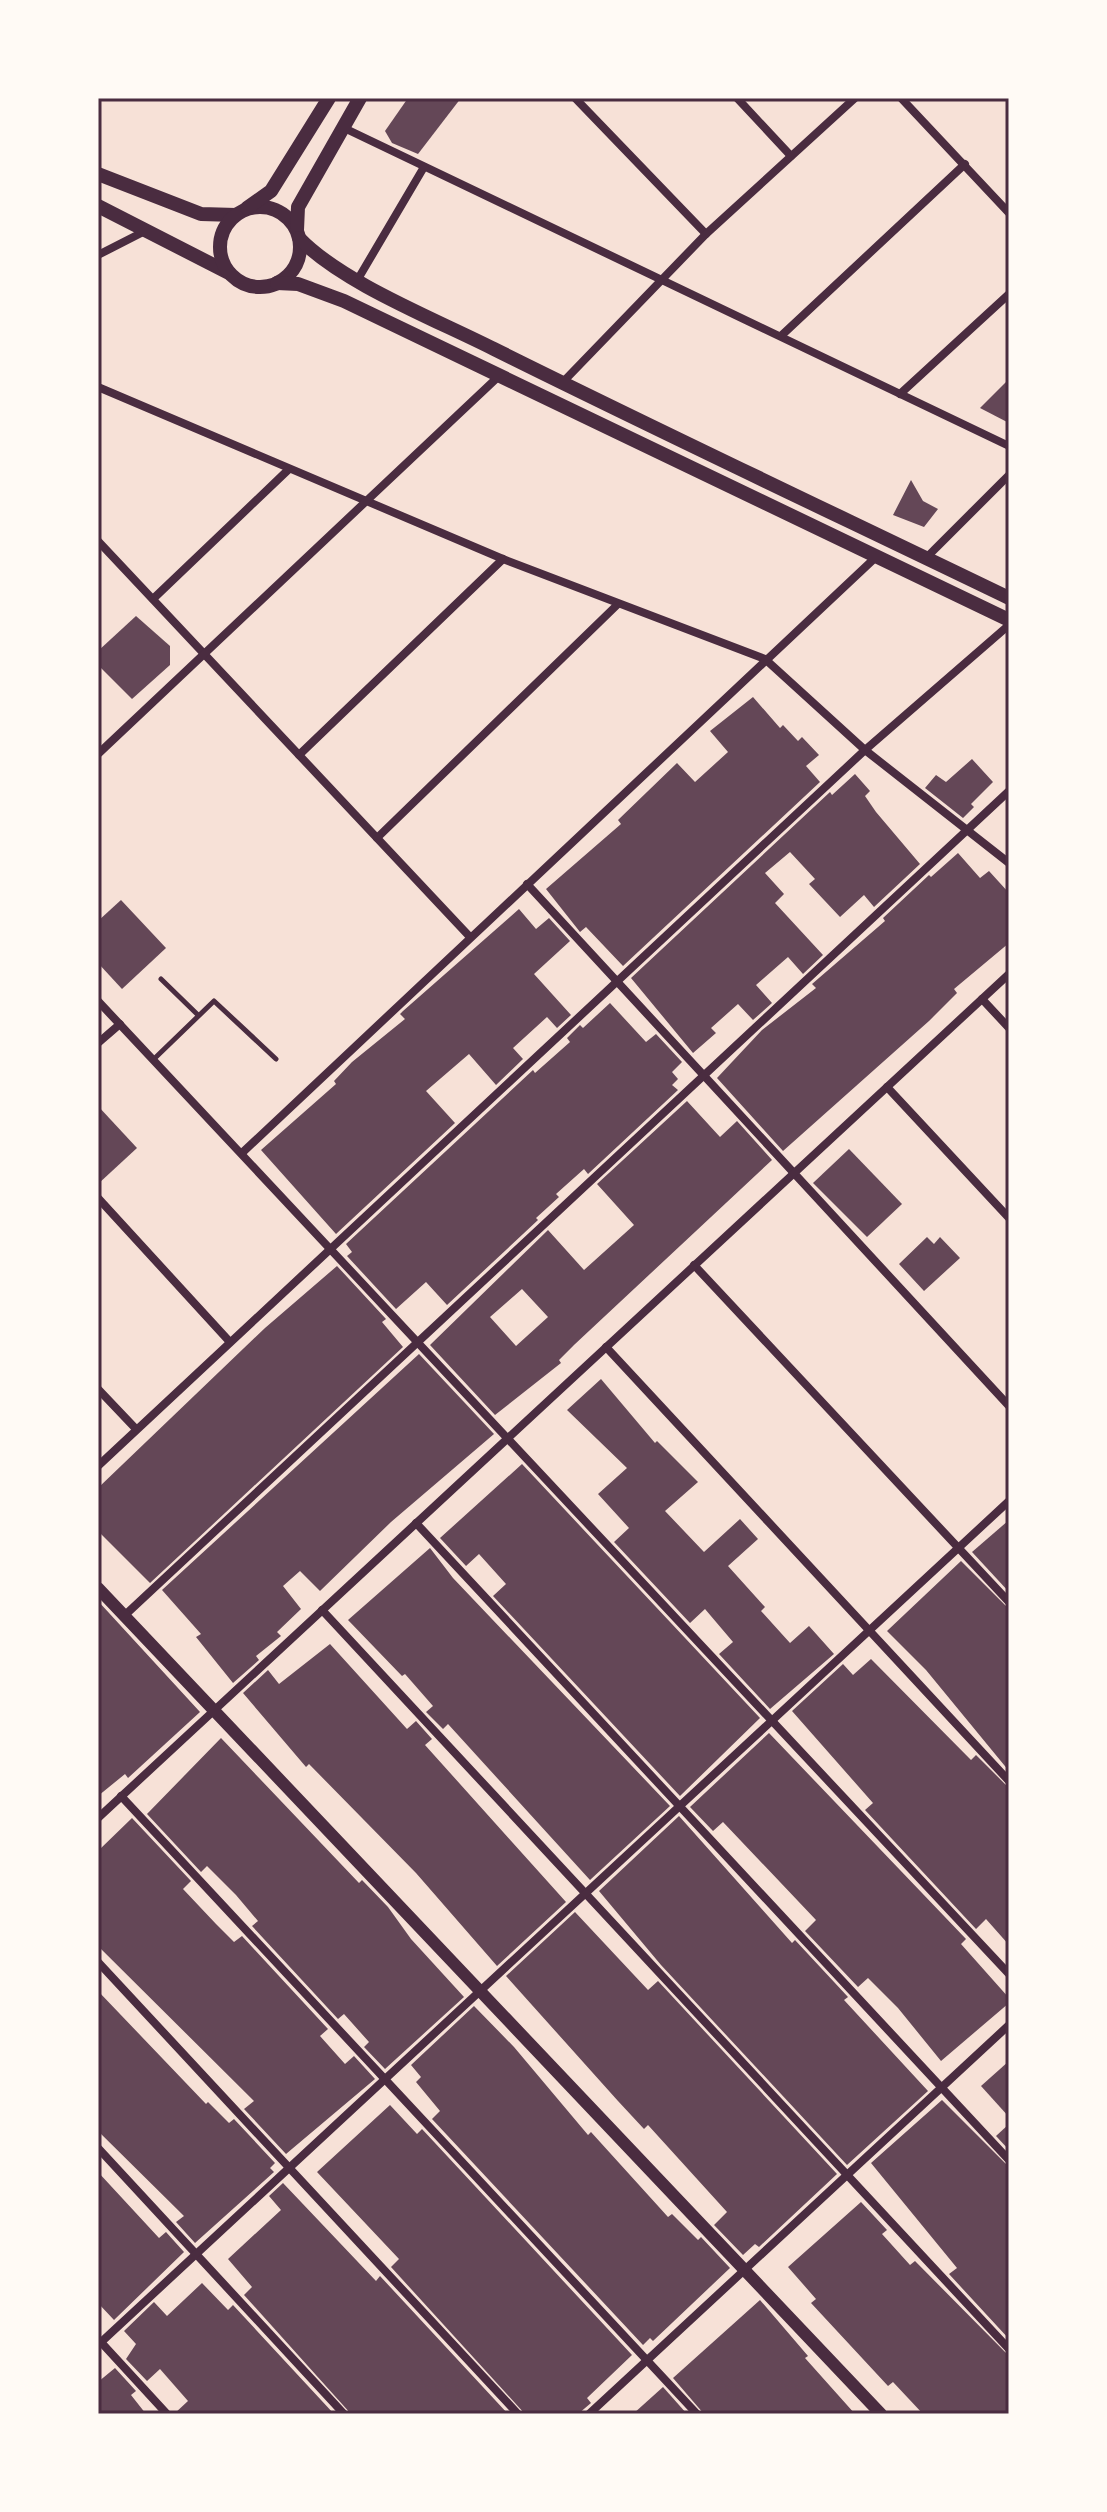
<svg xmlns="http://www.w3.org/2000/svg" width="1107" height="2512" viewBox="0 0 1107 2512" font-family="'Alegreya Sans',sans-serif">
<rect width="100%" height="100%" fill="#f7e1d7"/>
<!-- building -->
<g fill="#644757" fill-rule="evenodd">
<polygon points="408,98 461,98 418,154 392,143 385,131"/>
<polygon points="1009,379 1009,423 980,408"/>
<polygon points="911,480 923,501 938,509 924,527 893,515"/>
<polygon points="136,616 170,646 170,665 132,699 98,665 98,651"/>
<polygon points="753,697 780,728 783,725 798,741 802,737 819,755 806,766 820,782 623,966 586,927 580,932 546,889 621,824 618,820 677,763 695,782 728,752 710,731"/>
<polygon points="972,759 993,782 971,804 974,807 963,818 925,788 936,775 946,782"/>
<polygon points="855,774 870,791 865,796 876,812 920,864 874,907 864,895 840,917 809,884 815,879 790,852 765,873 784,894 775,903 823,955 803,974 788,957 756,985 772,1003 753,1020 738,1004 711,1028 716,1033 693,1053 631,978 830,792 832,795"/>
<polygon points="958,853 980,878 989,871 1009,893 1009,943 954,989 957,993 929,1021 783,1151 717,1078 762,1030 816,988 812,984 885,921 883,918 929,875 931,877"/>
<polygon points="121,900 166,948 122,989 98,963 98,921"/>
<polygon points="519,909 536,929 549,918 570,941 534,974 571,1015 557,1028 547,1017 513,1048 523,1059 496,1085 469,1054 426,1091 455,1123 336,1234 261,1150 336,1084 334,1081 352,1062 405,1019 400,1014 403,1011"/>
<polygon points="610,1003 646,1042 656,1034 682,1062 672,1072 678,1079 672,1085 678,1090 588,1174 584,1169 556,1194 559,1197 536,1218 538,1220 447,1305 426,1282 396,1309 347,1256 352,1252 346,1244 533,1070 535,1073 570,1042 567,1038 580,1025 583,1028"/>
<path d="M687,1101L720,1137L737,1121L772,1160L574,1345L559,1360L561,1363L495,1415L430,1345L548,1230L584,1270L634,1225L597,1184ZM522,1289L548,1317L516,1346L490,1317Z"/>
<polygon points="98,1106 137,1148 98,1184"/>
<polygon points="849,1149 902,1204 867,1237 813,1183"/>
<polygon points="927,1237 934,1244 940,1237 960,1258 924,1291 899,1264"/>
<polygon points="337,1266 386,1319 382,1322 403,1347 150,1583 98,1531 98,1488 265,1328"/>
<polygon points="419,1354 494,1434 391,1522 320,1591 300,1571 283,1586 301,1609 277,1632 281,1636 256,1656 259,1660 233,1683 196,1637 201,1634 162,1590"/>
<polygon points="601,1379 655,1443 657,1441 698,1482 665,1511 704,1552 740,1519 758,1539 728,1566 765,1607 761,1611 790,1643 809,1626 834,1654 770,1709 719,1654 733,1642 705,1609 690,1623 614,1542 629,1528 598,1494 627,1468 567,1410"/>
<polygon points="522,1464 760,1718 680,1796 493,1596 506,1584 479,1554 466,1566 440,1538"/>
<polygon points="1009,1520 1009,1592 972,1552"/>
<polygon points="430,1548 453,1578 670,1806 590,1880 448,1724 443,1729 426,1712 433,1706 405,1674 402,1676 348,1620"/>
<polygon points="961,1561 1009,1609 1009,1771 926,1670 887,1631"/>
<polygon points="98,1601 200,1712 128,1778 125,1774 98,1796"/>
<polygon points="330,1644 407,1729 416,1721 432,1739 425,1745 566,1902 497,1966 416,1873 309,1764 306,1767 243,1693 268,1670 279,1684"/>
<polygon points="871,1659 971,1760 976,1755 1009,1788 1009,1945 986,1919 976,1929 865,1810 873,1803 792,1711 843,1664 853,1675"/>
<polygon points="769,1733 966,1939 961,1944 1009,1998 1009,2003 941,2061 898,2008 868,1978 858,1987 805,1931 816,1920 723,1822 713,1831 690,1807"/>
<polygon points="221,1738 359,1883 362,1880 388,1907 411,1939 464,1997 385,2069 364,2047 369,2042 344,2014 338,2019 252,1926 258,1921 236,1895 207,1866 201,1872 147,1814"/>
<polygon points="679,1816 792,1943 795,1940 848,1997 844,2000 928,2091 847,2165 661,1965 599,1891"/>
<polygon points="132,1818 191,1881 183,1889 216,1924 234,1942 242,1936 328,2029 320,2036 345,2064 354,2056 375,2079 286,2154 244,2109 254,2101 98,1946 98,1851"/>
<polygon points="575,1912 648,1990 658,1981 837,2174 759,2247 755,2244 743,2255 714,2225 727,2212 648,2125 644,2129 618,2101 506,1976"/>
<polygon points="98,1991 206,2104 208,2102 229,2123 234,2119 275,2163 270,2168 274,2172 195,2243 176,2222 184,2216 98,2131"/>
<polygon points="474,2006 514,2047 588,2135 591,2132 668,2217 672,2214 698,2240 701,2237 730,2268 653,2341 650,2338 643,2345 432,2119 440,2111 416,2082 421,2077 411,2065"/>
<polygon points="1009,2061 1009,2117 981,2086"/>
<polygon points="942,2100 1009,2167 1009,2339 949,2274 957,2268 871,2163"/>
<polygon points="390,2105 417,2134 422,2129 632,2355 587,2398 591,2403 578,2414 525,2414 391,2267 399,2259 317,2172"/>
<polygon points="1009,2124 1009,2150 996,2136"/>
<polygon points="98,2172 159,2238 166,2232 184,2252 114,2320 98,2303"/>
<polygon points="283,2183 376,2281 380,2276 508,2414 351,2414 244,2295 252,2287 228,2259 281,2210 269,2196"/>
<polygon points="861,2202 887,2230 882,2234 910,2265 915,2261 1009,2356 1009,2414 923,2414 893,2382 888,2386 811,2303 816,2299 788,2267"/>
<polygon points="202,2283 228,2310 233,2305 334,2414 174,2414 188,2401 160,2369 147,2381 126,2359 136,2344 124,2331 154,2302 167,2316"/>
<polygon points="760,2300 808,2356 805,2358 855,2414 704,2414 673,2378"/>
<polygon points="115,2368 136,2391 131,2395 146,2414 98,2414 98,2382"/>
<polygon points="663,2387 687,2414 633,2414"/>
</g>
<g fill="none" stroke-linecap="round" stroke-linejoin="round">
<!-- service -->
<g stroke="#4a2c40" stroke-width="5">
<polyline points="161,979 198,1015"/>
<polyline points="155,1058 214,1001 276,1059"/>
</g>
<!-- minor -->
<g stroke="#4a2c40" stroke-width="8">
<polyline points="575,98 706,234"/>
<polyline points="737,98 791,156"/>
<polyline points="901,98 1009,213"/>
<polyline points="342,127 1009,446"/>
<polyline points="98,255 147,230"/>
<polyline points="358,279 424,167"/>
<polyline points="782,335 965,164"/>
<polyline points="562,383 706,234 855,98"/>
<polyline points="98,387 503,559 765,659 865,750 1009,863"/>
<polyline points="900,394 1009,294"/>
<polyline points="98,541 470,937"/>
<polyline points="926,558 1009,475"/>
<polyline points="153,599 288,470"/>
<polyline points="98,754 499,376"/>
<polyline points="299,755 503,559"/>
<polyline points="377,838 618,604"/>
<polyline points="527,884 1009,1406"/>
<polyline points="982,999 1009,1028"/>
<polyline points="98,1001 1009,1974"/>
<polyline points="98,1043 120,1024"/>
<polyline points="887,1087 1009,1218"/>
<polyline points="243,1152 876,557"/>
<polyline points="98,1198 229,1341"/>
<polyline points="694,1265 1009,1602"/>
<polyline points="606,1347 1009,1781"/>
<polyline points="98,1389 136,1429"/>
<polyline points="98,1466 865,750 1009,625"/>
<polyline points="416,1523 1009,2160"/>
<polyline points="322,1610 1009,2349"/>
<polyline points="124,1616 1009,791"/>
<polyline points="121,1796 697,2414"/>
<polyline points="98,1818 1009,974"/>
<polyline points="98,1962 518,2414"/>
<polyline points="98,2148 344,2414"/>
<polyline points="99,2340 167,2414"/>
<polyline points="98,2345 1009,1501"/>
<polyline points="589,2414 1009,2025"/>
</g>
<!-- tertiary -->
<polyline stroke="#4a2c40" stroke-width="12" points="98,1588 881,2414"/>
<!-- secondary -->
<g stroke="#4a2c40" stroke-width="14">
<polyline points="98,174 201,214 236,215"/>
<polyline points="98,206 229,273"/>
<circle cx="260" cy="247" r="40"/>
<polyline points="247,208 271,191 329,98"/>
<polyline points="297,230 298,207 360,98"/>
<path d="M299,238C342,283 437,320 494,349C665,434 837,515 1009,598"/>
<polyline points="277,283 298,284 344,301 1009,620"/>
</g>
</g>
<!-- border -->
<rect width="1107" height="2512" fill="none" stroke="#fffaf5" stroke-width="200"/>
<rect x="100" y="100" width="907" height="2312" fill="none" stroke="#4a2c40" stroke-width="3"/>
</svg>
